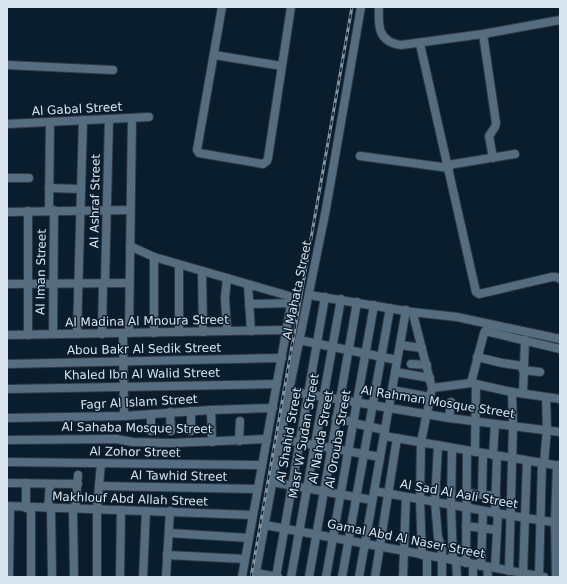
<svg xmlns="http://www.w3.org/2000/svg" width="567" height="584" viewBox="0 0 567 584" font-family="'DejaVu Sans',sans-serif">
<rect width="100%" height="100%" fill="#091d2c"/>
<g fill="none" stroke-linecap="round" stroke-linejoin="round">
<!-- minor casing -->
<g stroke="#303844" stroke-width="10">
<g id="minor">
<polyline points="222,7 197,150 199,153 263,164 267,161 268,158 291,7"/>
<path d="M379,7C378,26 378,42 401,45L483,34L560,20"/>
<polyline points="483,34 496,123 495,127 489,136 493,158"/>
<polyline points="420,44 476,292 479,294 552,277 556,277 560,279"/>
<polyline points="214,55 282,66"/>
<polyline points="7,65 113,70"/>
<polyline points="7,124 149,117"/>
<polyline points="360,156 449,168"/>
<polyline points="448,165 515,154"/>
<polyline points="7,178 29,178"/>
<polyline points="49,188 81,189"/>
<polyline points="49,211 50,122"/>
<polyline points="7,212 130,210"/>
<polyline points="130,246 154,257 289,296 292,299 242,577"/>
<polyline points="179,265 179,332"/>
<polyline points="202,271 203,332"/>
<polyline points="105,283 109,119"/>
<polyline points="7,284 129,283"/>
<polyline points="248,285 251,331"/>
<polyline points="309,295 412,312 457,317 560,339"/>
<polyline points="249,304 292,303"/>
<polyline points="412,312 413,314 432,388 421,442 420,499 422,555"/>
<polyline points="227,331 225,298 227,278"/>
<polyline points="123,333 124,416"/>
<polyline points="129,333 132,118"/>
<polyline points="154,333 154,257"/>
<polyline points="53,334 54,210"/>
<polyline points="77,334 83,120"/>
<polyline points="102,334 103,283"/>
<polyline points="7,335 287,330"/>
<polyline points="28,335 28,211"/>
<polyline points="299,340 397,360"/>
<polyline points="400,345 422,348"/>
<polyline points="477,357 502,363 523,366"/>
<polyline points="7,364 282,358"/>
<polyline points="411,364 427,365"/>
<polyline points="523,370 540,372"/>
<polyline points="395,372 430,378"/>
<polyline points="471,383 484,333 485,331 560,349"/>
<polyline points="432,388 471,383 512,392 560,399"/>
<polyline points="7,389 277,384"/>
<polyline points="392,390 430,397"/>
<polyline points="289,391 449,418 560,432"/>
<polyline points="523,393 525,340"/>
<polyline points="211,410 212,442"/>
<polyline points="170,412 171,431"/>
<polyline points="7,418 124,416 211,410 273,408"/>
<polyline points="336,418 353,422"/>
<polyline points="449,418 451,402"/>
<polyline points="353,423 385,430"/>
<polyline points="151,431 151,414"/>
<polyline points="191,431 191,411"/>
<polyline points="384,436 560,466"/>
<polyline points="280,439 380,457"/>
<polyline points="7,440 116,439 133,442 171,443 267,439"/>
<polyline points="239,441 240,421"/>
<polyline points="438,445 435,502 438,537 442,550 442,577"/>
<polyline points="452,448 451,505 453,560"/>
<polyline points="475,452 476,384"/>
<polyline points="493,455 495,424"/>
<polyline points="7,462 262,465"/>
<polyline points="544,463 547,430 546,397"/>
<polyline points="272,482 372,500"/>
<polyline points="7,483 78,484"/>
<polyline points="26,483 26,508"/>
<polyline points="99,486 258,489"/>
<polyline points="374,491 525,518 560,523"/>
<polyline points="466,493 496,496"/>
<polyline points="482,495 483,453"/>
<polyline points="7,506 253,515"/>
<polyline points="48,508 50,484"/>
<polyline points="51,508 52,577"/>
<polyline points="73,508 74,577"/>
<polyline points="75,509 78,475"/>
<polyline points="495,513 497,456"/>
<polyline points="265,525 544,577"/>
<polyline points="466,526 497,530"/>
<polyline points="169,533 249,538"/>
<polyline points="167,555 245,559"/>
<polyline points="427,556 427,577"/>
<polyline points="456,561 457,577"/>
<polyline points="466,563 467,451"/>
<polyline points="481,566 483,511"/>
<polyline points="487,567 488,577"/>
<polyline points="495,568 498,513"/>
<polyline points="509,571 513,426 512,392"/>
<polyline points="256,573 278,577"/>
<polyline points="523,573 527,461"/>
<polyline points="539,576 542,463"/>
<polyline points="9,577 10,507"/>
<polyline points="31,577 31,508"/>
<polyline points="97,577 97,509 101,463"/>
<polyline points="120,577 121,510"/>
<polyline points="143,577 146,511"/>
<polyline points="166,577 170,511"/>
<polyline points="255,577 289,391 326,209 361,7"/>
<polyline points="276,577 325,297"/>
<polyline points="291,577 341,299"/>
<polyline points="309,577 357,302"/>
<polyline points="326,577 374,305"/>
<polyline points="342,577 390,308"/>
<polyline points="359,577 406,310"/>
<polyline points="375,577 397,438"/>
<polyline points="403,577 406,497"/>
<polyline points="473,577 473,564"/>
<polyline points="556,577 555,522 557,465"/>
</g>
</g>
<!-- minor -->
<use href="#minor" stroke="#566d7f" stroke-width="8"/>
<!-- rail casing -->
<g stroke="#8594a1" stroke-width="3">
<polyline id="rail" points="251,577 352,7"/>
</g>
<!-- rail -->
<use href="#rail" stroke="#091d2c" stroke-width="1.5" stroke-dasharray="4.5" stroke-linecap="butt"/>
</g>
<g text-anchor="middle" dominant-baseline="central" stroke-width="3" stroke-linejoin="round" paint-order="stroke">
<!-- street labels -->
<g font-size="12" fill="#d8e4ef" stroke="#091d2c">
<text transform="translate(77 109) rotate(-3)">Al Gabal Street</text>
<text transform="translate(95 201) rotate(-89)">Al Ashraf Street</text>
<text transform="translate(41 272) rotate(-89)">Al Iman Street</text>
<text transform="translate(297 290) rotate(-78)">Al Mahata Street</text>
<text transform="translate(147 321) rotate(-1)">Al Madina Al Mnoura Street</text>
<text transform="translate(144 349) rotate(-1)">Abou Bakr Al Sedik Street</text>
<text transform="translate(142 374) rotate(-1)">Khaled Ibn Al Walid Street</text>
<text transform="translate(139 402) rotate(-3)">Fagr Al Islam Street</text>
<text transform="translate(438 402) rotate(9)">Al Rahman Mosque Street</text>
<text transform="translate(137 428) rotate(1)">Al Sahaba Mosque Street</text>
<text transform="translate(289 435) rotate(-80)">Al Shahid Street</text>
<text transform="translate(304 436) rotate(-80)">Masr W Sudan Street</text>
<text transform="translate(321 437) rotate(-80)">Al Nahda Street</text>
<text transform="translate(338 439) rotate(-80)">Al Orouba Street</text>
<text transform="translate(135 452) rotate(1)">Al Zohor Street</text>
<text transform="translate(179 476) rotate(1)">Al Tawhid Street</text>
<text transform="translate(459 494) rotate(10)">Al Sad Al Aali Street</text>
<text transform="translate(130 499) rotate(2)">Makhlouf Abd Allah Street</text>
<text transform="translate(406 539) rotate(11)">Gamal Abd Al Naser Street</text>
</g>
</g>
<!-- border -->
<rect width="567" height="584" fill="none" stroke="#d8e4ef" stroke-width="16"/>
</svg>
